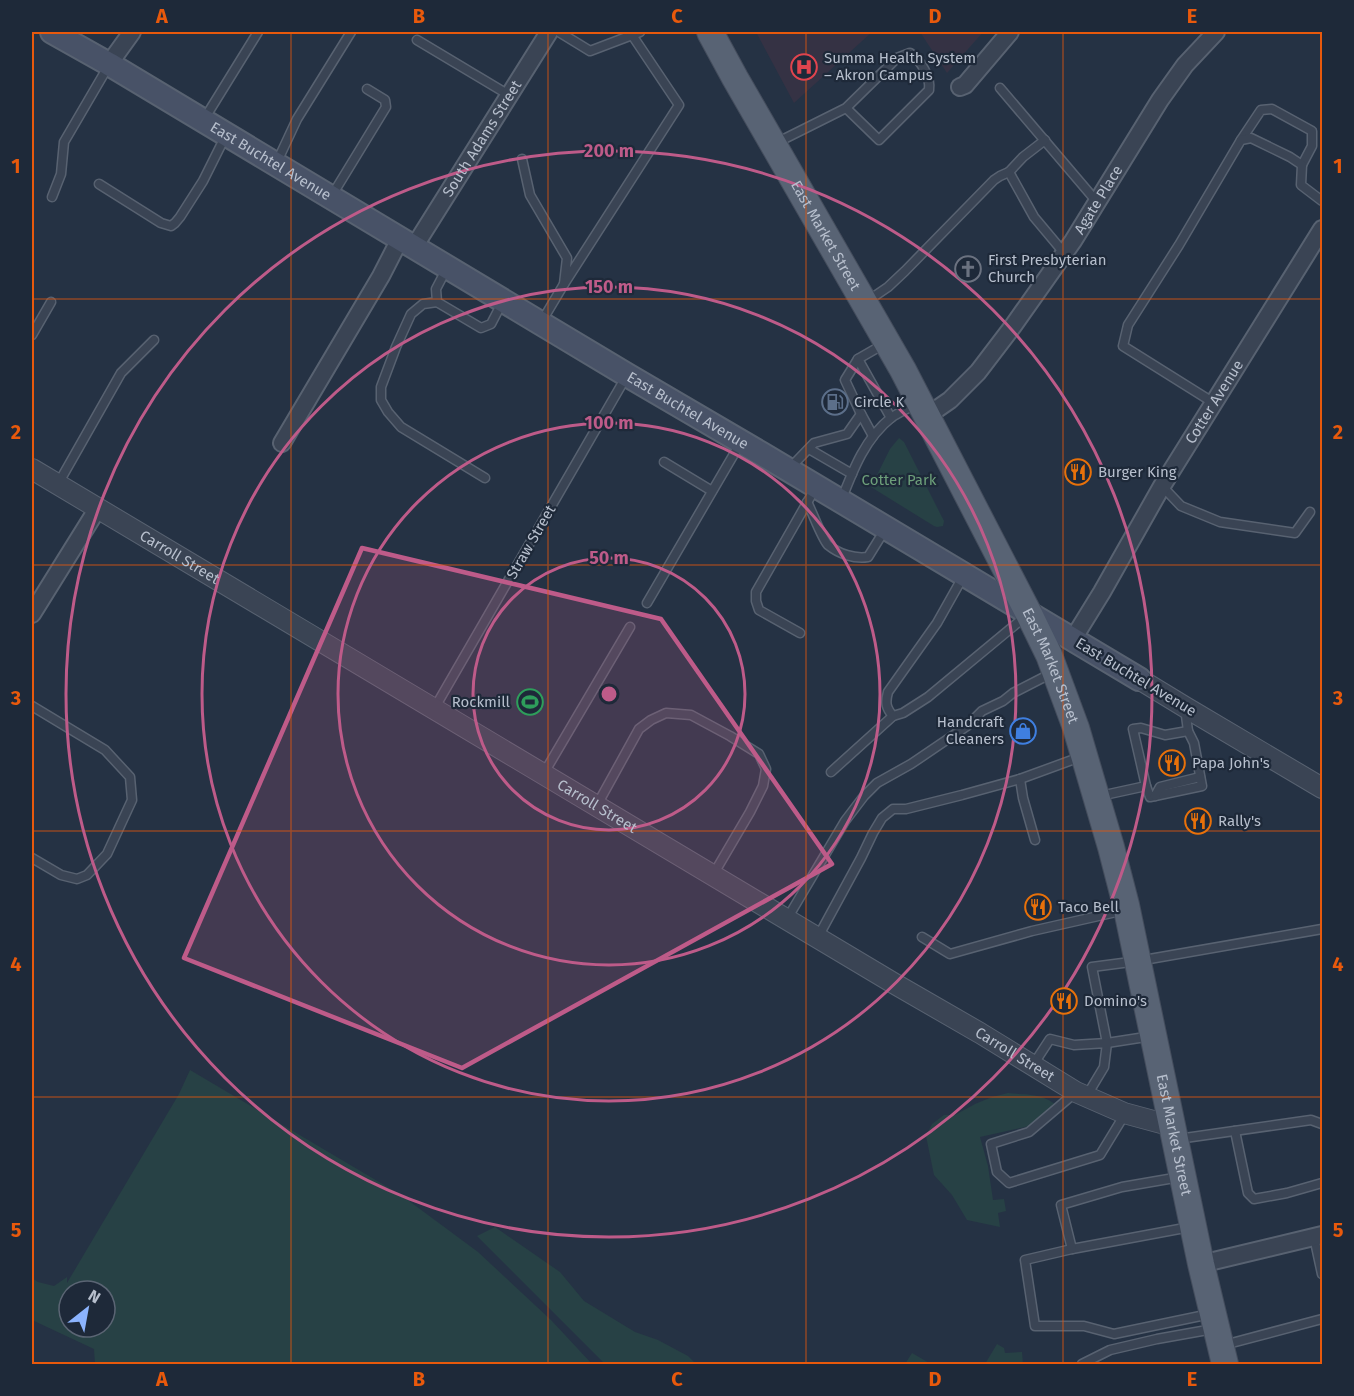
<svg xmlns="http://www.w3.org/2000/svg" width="1354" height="1396" viewBox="0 0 1354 1396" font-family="'Fira Sans',sans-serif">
<rect width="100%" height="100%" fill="#253244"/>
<!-- medical -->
<g fill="#353244">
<polygon points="756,32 872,32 794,103"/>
<polygon points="920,32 983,32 947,73"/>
</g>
<!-- green -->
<g fill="#274145" fill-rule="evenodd">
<polygon points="899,438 904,442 944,521 943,526 937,527 934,526 871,487 890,449"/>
<path d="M190,1070L401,1195L478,1252L551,1320L592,1364H95L94,1349L32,1320V1278L38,1282L54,1286L67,1277V1283L179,1094ZM69,1291H105V1327H69Z"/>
<path d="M1008,1093C1028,1095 1044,1093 1058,1107L1038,1124L980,1137L988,1166L993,1200L1004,1199L1006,1211L998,1213L1000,1227L967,1220L952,1195L934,1175L926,1136L932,1124L944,1115H955L975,1104L992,1097Z"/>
<polygon points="495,1227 560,1272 584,1301 635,1332 658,1340 688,1356 696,1364 605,1364 477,1236"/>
<polygon points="997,1344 1004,1348 1005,1353 1022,1352 1023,1364 985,1364"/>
<polygon points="912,1353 931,1364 905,1364"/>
</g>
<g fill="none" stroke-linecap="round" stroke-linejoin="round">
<!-- service casing -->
<g stroke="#586271" stroke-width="11">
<g id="service">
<polyline points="559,32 590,51 640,32"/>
<polyline points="417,40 509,95"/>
<polyline points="1000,88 1097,202"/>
<polyline points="203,121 258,32"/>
<polyline points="1045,140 1023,157 1009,172 1034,217 1065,254"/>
<polyline points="1241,140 1261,110 1272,109 1312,131 1312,146 1302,165"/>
<path d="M776,143L846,108L897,58L910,53C921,60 931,78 929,90L879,140L846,108"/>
<polyline points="522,159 530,195 567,258 564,284 542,321"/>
<polyline points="276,164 297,119 351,32"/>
<polyline points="99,184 161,223 171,226 175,223 180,217 203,181 226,135"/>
<polyline points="52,197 61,174 64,142 109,65"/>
<polyline points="331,197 386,107 385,100 367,89"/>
<polyline points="447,268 436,289 437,302 481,328 491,324 503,301"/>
<polyline points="564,284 679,105 632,35"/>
<polyline points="437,302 423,304 411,314 396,347 381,387 381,400 388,412 401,427 485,478"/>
<polyline points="866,302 888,287 905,271 994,180 1000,176 1009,172"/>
<polyline points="32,335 51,302"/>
<polyline points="858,359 891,418"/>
<polyline points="1214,403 1123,346 1128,325 1179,245 1241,140 1251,138 1290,157 1302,165 1301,185 1322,201"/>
<polyline points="873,436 861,414 845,380 858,359 884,344"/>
<polyline points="809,449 852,474"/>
<polyline points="664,462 712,491"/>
<polyline points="789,469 814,443 847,434 861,414"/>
<polyline points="58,484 121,373 154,340"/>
<polyline points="1162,486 1181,506 1220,522 1295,533 1310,512"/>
<path d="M841,501C853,470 865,438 892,417C900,412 909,408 917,403"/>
<path d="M807,502C812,511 822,539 828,545C839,554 854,559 868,557L886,528"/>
<path d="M964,575L937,623L888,692C885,703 886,708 893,716L903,713L928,697L1027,615"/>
<polyline points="647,603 741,442"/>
<polyline points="800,633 759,610 756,601 756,592 816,487"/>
<polyline points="32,706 105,750 130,777 132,800 107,854 87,875 77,879 61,875 32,858"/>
<polyline points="434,709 626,377"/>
<polyline points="831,772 893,716"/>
<polyline points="544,773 630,627"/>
<polyline points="1020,779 1023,798 1035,840"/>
<polyline points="1146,786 1133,729 1141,728 1165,735 1188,731"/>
<polyline points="1100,796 1146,786 1150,797 1202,786 1194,743 1188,731 1185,708"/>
<polyline points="1155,796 1160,787 1200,777"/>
<polyline points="597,805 639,729 651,720 666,713 691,715 730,736 759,754 766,769 763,786 750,812 713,875"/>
<polyline points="787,919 845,821 864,796 877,783 911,764 967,726 982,711 1003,701 1013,693 1052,673"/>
<polyline points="818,937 861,858 873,833 882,818 893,809 906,809 962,795 1020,779 1083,756"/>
<polyline points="922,937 950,954 1032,931 1125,910"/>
<polyline points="1152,1036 1107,1043 1092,967 1138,961 1322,929"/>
<polyline points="1033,1065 1050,1039 1074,1045 1107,1043 1104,1067 1086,1097"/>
<polyline points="1076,1092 1029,1132 991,1144 997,1172 1009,1183 1100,1155 1125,1114"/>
<polyline points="1235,1131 1248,1193 1254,1199 1287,1193 1322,1183"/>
<polyline points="1178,1139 1311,1120 1322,1124"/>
<polyline points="1190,1227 1072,1249 1025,1260 1035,1326 1084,1326 1114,1334 1210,1314"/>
<polyline points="1314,1237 1322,1274"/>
<polyline points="1072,1249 1061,1205 1122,1187 1180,1177"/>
<polyline points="1224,1345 1322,1319"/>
<polyline points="1082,1364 1110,1350 1157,1339 1213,1329"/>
</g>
</g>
<!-- minor casing -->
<g stroke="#586271" stroke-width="20">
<g id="minor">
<polyline points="109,64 132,32"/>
<polyline points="960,87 965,85 1010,32"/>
<path id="s1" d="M414,247L549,32"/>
<path id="s2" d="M927,416L950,400L978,372L1013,326L1073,241L1160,100L1185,65L1216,32"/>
<polyline points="282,443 381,276 400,239"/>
<polyline points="32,614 98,508"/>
<path id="s3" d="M1073,639L1102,592L1162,486L1322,229"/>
<polyline points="1201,1264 1322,1235"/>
</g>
</g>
<!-- tertiary casing -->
<g stroke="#586271" stroke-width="22">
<g id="tertiary">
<path id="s4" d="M32,469L895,984L980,1033L1076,1092L1124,1113L1172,1126"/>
<polyline points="1139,679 1185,707 1322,788"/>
</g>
</g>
<!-- secondary casing -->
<g stroke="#586271" stroke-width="26">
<g id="secondary">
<path id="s5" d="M52,32L109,64L627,375L762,454L1139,679"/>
</g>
</g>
<!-- primary casing -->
<g stroke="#444d5d" stroke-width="28">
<g id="primary">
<path id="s6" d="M710,32L735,78L903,370L1029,614L1049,655L1076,728L1111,847L1126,905L1201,1264L1225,1364"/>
</g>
</g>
<!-- service -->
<use href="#service" stroke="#3a4454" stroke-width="8"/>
<!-- minor -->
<use href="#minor" stroke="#3a4454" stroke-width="16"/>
<!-- tertiary -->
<use href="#tertiary" stroke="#3a4454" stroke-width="20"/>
<!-- secondary -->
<use href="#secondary" stroke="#485267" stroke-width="22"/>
<!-- primary -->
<use href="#primary" stroke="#586374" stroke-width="26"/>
</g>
<!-- marked area -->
<path fill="#be5b89" fill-opacity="0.2" stroke="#be5b89" stroke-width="4.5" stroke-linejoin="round" d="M362,548L661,619L832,864L462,1068L184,958Z"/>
<!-- grid -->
<path fill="none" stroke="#e8590c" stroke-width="1.5" stroke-opacity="0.55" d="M291,32V1364M548,32V1364M806,32V1364M1063,32V1364M32,299H1322M32,565H1322M32,831H1322M32,1097H1322"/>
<!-- distance rings -->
<g fill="none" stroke="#be5b89" stroke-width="3">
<circle cx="609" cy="694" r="136"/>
<circle cx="609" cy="694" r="271"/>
<circle cx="609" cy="694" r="407"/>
<circle cx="609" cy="694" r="543"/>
</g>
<!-- icons -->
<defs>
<g id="hospital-ring" transform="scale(1.35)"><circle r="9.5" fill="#1e2939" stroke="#e0444e" stroke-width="1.5"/><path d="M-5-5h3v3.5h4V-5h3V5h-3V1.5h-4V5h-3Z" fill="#e0444e"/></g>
<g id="church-ring" transform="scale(1.35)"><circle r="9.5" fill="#1e2939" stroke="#6b7280" stroke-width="1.5"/><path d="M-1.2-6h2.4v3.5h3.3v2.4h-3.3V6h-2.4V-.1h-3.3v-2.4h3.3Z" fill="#6b7280"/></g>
<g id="fuel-ring" transform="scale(1.35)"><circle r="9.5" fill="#1e2939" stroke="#5c6f8a" stroke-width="1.5"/><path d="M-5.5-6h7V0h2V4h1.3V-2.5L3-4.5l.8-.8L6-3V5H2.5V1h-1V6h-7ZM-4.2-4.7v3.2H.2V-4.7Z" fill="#5c6f8a"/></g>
<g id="restaurant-ring" transform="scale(1.35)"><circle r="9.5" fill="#1e2939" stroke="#e8710a" stroke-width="1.5"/><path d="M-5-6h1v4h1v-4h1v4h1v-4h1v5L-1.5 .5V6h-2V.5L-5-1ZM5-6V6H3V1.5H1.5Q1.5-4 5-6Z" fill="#e8710a"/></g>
<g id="stadium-ring" transform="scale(1.35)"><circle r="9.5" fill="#1e2939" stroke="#2e9e5b" stroke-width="1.5"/><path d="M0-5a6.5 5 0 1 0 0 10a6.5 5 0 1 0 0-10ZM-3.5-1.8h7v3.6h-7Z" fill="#2e9e5b"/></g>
<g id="shop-ring" transform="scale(1.35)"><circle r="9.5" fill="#1e2939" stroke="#3f7fe0" stroke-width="1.5"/><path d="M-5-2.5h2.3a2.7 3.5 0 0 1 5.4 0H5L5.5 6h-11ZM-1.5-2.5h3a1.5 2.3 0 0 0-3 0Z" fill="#3f7fe0"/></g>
</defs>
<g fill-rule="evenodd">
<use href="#hospital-ring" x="804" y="67"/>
<use href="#church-ring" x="968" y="269"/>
<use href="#fuel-ring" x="835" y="402"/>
<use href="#restaurant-ring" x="1078" y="472"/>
<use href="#stadium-ring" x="530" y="702"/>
<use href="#shop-ring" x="1023" y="731"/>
<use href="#restaurant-ring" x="1172" y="763"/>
<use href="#restaurant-ring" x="1198" y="821"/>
<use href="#restaurant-ring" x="1038" y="907"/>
<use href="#restaurant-ring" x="1064" y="1001"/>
</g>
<g text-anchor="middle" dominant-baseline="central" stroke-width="4.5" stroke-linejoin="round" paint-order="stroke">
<!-- poi labels -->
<g font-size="15" fill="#b7bfcd" stroke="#1e2939" text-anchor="start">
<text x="824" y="58">Summa Health System<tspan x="824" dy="17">– Akron Campus</tspan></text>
<text x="988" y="260">First Presbyterian<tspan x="988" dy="17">Church</tspan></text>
<text x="854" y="402">Circle K</text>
<text x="1098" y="472">Burger King</text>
<text x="510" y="702" text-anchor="end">Rockmill</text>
<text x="1004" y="722" text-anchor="end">Handcraft<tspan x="1004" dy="17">Cleaners</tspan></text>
<text x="1192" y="763">Papa John's</text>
<text x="1218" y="821">Rally's</text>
<text x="1058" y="907">Taco Bell</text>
<text x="1084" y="1001">Domino's</text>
</g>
<!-- street labels -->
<g font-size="15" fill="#b7bfcd" stroke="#1e2939">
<text stroke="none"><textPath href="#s1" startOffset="128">South Adams Street</textPath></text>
<text stroke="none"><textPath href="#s5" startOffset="254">East Buchtel Avenue</textPath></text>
<text stroke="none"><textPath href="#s2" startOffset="278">Agate Place</textPath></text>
<text stroke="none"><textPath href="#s6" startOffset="234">East Market Street</textPath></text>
<text stroke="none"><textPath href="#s3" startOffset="276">Cotter Avenue</textPath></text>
<text stroke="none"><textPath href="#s5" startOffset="740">East Buchtel Avenue</textPath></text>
<text transform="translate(531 542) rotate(-60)">Straw Street</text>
<text stroke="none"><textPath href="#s4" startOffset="172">Carroll Street</textPath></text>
<text stroke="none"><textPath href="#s6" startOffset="720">East Market Street</textPath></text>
<text transform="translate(1136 677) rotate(31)">East Buchtel Avenue</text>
<text stroke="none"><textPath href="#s4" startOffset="658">Carroll Street</textPath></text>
<text stroke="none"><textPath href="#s4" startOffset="1144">Carroll Street</textPath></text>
<text stroke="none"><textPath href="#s6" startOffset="1206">East Market Street</textPath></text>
</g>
<!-- park labels -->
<g font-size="15" fill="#6d9f7a" stroke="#1e2939">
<text x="899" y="480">Cotter Park</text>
</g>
</g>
<circle cx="609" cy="694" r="9" fill="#be5b89" stroke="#1e2939" stroke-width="3"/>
<g font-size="18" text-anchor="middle" font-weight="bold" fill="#be5b89" stroke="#1e2939" stroke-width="4.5" stroke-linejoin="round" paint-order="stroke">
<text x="609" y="157">200 m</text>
<text x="609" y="293">150 m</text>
<text x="609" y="429">100 m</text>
<text x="609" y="564">50 m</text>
</g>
<!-- border -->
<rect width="1354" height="1396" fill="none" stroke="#1e2939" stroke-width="66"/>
<!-- north arrow -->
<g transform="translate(87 1309) rotate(31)"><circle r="28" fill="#1e2939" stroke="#5b6574" stroke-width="1.5"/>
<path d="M0-4.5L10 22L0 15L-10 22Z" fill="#8cb4fe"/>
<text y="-9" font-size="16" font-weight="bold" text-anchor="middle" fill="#b7bfcd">N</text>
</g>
<rect x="33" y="33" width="1288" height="1330" fill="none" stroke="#e8590c" stroke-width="2"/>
<g font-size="20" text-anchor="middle" font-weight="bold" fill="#e8590c">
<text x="162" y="23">A</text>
<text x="419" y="23">B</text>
<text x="677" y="23">C</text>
<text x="935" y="23">D</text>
<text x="1192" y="23">E</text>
<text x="16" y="173">1</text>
<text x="1338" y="173">1</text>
<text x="16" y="439">2</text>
<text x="1338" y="439">2</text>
<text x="16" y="705">3</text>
<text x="1338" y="705">3</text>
<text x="16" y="971">4</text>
<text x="1338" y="971">4</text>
<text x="16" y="1237">5</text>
<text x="1338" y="1237">5</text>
<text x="162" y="1386">A</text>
<text x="419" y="1386">B</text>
<text x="677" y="1386">C</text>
<text x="935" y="1386">D</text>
<text x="1192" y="1386">E</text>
</g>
</svg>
